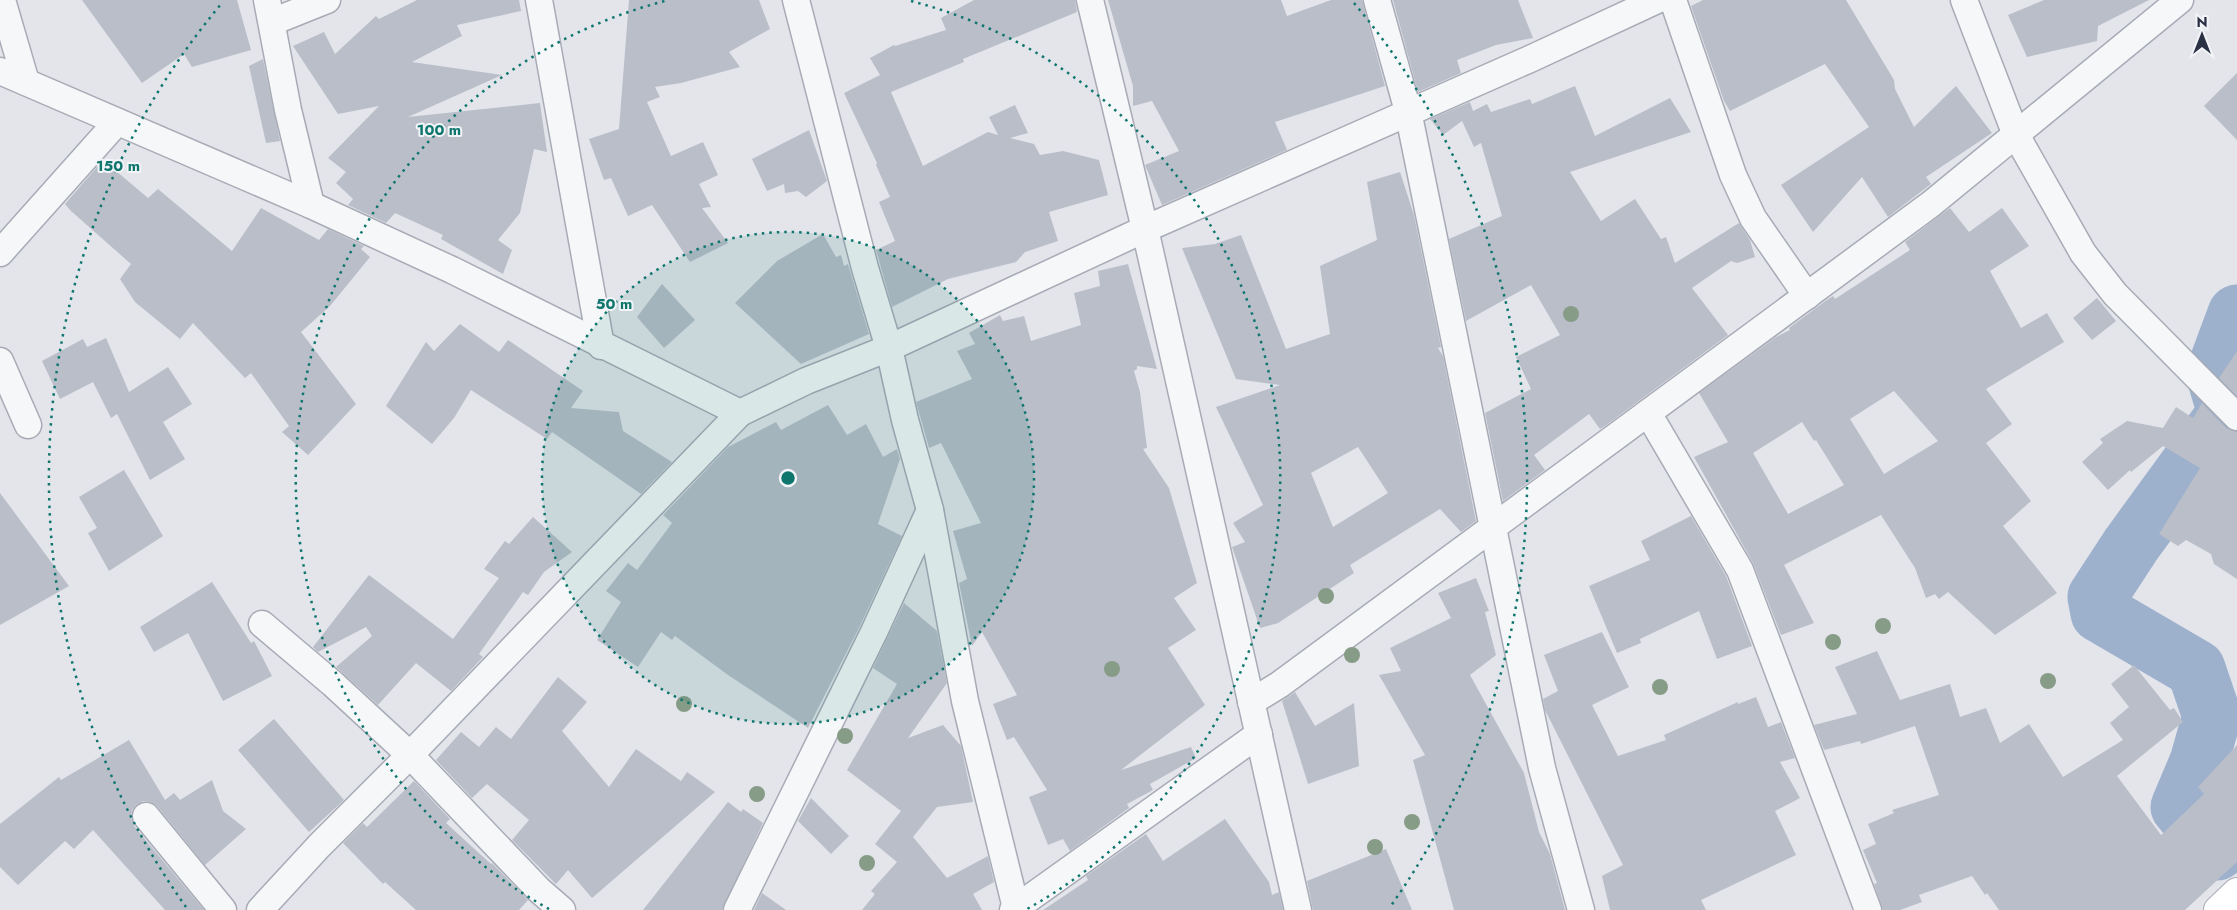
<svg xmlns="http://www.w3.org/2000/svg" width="2237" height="910" viewBox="0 0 2237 910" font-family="Jost,sans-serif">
<rect width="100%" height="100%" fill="#e3e5eb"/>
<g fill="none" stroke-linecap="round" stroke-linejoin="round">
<!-- river -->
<polyline stroke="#9db0cc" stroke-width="59" points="2217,851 2180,807 2199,762 2212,716 2196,669 2100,613 2097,597 2131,545 2227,413 2215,373 2237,314"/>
</g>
<!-- building -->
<g fill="#b9bec9" fill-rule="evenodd">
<polygon points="82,0 237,0 251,50 192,67 184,54 142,83"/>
<polygon points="417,0 519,0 521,11 457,25 462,36 412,62 502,75 408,117 540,103 547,152 534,149 520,213 498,240 512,250 503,274 441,239 443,235 395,213 386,223 348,205 353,199 336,183 346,172 328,158 379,106 338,114 293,46 324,32 335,54 376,16 379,19"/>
<polygon points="629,0 759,0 770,29 729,52 740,67 681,83 655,87 660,97 647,102 671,156 703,142 718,175 699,184 711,207 702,208 728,243 690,262 652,205 628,216 611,178 604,180 589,139 619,129"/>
<polygon points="974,0 1075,0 1077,12 963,59 964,62 891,92 923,166 988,132 998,135 989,117 1015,105 1028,133 1010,138 1034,144 1040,155 1063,151 1099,160 1108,195 1049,212 1058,241 1025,252 1016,262 948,279 892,307 876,250 895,241 879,202 890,197 876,165 877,163 844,93 880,75 870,58 894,45 895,46 946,30 941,18"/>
<polygon points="1108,0 1281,0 1287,16 1331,0 1362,0 1385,86 1275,122 1287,150 1162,205 1145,165 1179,151 1152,101 1133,106 1133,86"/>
<polygon points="1393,0 1518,0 1533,38 1496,45 1457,60 1461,73 1418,92"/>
<polygon points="1703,0 1846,0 1894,80 1895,89 1914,127 1956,86 1992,133 1926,177 1931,184 1888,217 1862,177 1813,232 1781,185 1869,127 1825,64 1730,111 1724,101 1691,6"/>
<polygon points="2044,0 2149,0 2098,26 2097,41 2027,57 2008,15"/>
<polygon points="263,59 280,141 266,143 249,66"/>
<polygon points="2237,73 2237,140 2204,106"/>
<polygon points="1575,86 1595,136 1670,98 1691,132 1570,172 1601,221 1635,199 1661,239 1666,237 1675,263 1739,223 1750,240 1755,257 1737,263 1731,261 1692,288 1728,335 1605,426 1600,429 1589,414 1534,455 1545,470 1503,501 1485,413 1531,389 1516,357 1560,335 1531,285 1466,321 1449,239 1502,216 1481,143 1474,147 1462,121 1443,135 1430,119 1470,102 1473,111 1487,104 1491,112 1530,99 1532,104"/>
<polygon points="809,130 827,181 806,197 798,191 785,193 784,184 767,191 752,159"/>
<polygon points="103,160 148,198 158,189 232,251 261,208 319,240 328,229 364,246 361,249 370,257 330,306 301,332 356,404 308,455 282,432 289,426 251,373 245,378 193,323 180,339 135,302 120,279 131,264 71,211 65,204"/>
<path d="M1400,172L1414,215L1441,347L1438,348L1443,356L1476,521L1461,532L1440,509L1350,565L1354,573L1278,623L1260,628L1232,547L1245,542L1233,523L1263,505L1216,407L1280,385L1236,379L1182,248L1215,244L1241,235L1286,349L1330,334L1320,266L1377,240L1367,182ZM1358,447L1388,493L1333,527L1311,473Z"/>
<path d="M1950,208L1969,232L2002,208L2029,246L1990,271L2021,328L2047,313L2064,342L1986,389L2012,424L1986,443L2031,501L2003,526L2057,593L1995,635L1948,592L1939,599L1935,594L1926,598L1915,568L1881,515L1784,565L1814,623L1781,635L1753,563L1694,457L1728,442L1699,393L1776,337L1790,330L1789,328L1824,302L1833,296L1835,299L1910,250L1905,242ZM1894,391L1938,441L1884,474L1850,419ZM1802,422L1814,441L1816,440L1844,485L1788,514L1753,453Z"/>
<polygon points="823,234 836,257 841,255 844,266 848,264 869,334 801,364 735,303 777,261"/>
<polygon points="1128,264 1157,369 1137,366 1137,369 1134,371 1140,392 1147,448 1143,449 1169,488 1197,583 1174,598 1196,630 1168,648 1205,705 1121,770 1191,747 1196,758 1150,784 1153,790 1127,804 1129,808 1070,851 1063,839 1048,845 1029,797 1047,790 1014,737 1007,740 993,704 1017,695 982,632 972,646 959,583 967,579 953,531 981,523 941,443 929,448 916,402 972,379 957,351 975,344 969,333 1000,315 1003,321 1024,316 1031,341 1081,325 1074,293 1100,286 1098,271"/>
<polygon points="662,284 695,320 664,348 637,317"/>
<polygon points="2097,298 2116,321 2092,340 2073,318"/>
<polygon points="460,324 499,352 508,340 583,391 571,408 619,412 623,431 672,462 641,494 552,432 547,439 471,390 454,418 432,444 386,406 426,342 434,351"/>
<polygon points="106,338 129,392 168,367 192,404 163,422 185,459 150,480 117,414 111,418 93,382 60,399 42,361 83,339 87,347"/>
<polygon points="2237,351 2237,396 2219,378"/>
<polygon points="2202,403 2226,428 2237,432 2237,579 2214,564 2211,554 2186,540 2178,546 2159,534 2200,468 2163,446 2131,472 2130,470 2108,490 2082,462 2103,443 2100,439 2127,421 2163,428 2176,407 2193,418"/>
<polygon points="828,405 847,435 866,424 883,457 897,449 900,459 878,524 902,536 860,626 808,728 728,675 675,636 672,640 661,632 638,667 597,640 621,602 606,591 628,563 637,570 672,523 663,515 728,447 776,422 781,430"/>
<polygon points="124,470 163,536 109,571 88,533 97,528 79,497"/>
<polygon points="0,493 69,586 0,625"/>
<polygon points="1691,516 1726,576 1752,646 1717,659 1699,611 1640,639 1641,643 1617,653 1589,586 1650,560 1641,541"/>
<polygon points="533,517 572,552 544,572 528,595 523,592 479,654 483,657 451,691 416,663 378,705 336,667 372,636 366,627 318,652 313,647 369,575 453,639 499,578 484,569 505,541 509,544"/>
<polygon points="1476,578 1489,611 1485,612 1496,655 1470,675 1524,773 1539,832 1550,854 1565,910 1454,910 1413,760 1425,755 1379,675 1401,671 1390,648 1451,618 1438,593"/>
<polygon points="212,582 251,643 254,641 272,676 223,701 188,633 154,652 140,627"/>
<polygon points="904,603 937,631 947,683 908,738 943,725 961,746 973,802 937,807 913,837 947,878 988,856 994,882 973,894 982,910 862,910 875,894 871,891 897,862 875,844 901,811 847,770 897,684 873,668"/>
<polygon points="1602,632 1629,687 1592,705 1618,756 1666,740 1664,735 1738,702 1738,704 1756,697 1768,727 1781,722 1795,758 1780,762 1800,798 1775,811 1796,855 1701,900 1706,910 1610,910 1602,876 1623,865 1545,710 1543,699 1558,691 1544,655"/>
<polygon points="1877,651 1900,700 1950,684 1960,717 1986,708 2000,743 2029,724 2063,777 2123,740 2110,723 2129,707 2111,684 2134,665 2170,710 2174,708 2183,722 2117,776 2161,835 2204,794 2198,787 2237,745 2237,862 2185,910 1999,910 1987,893 1985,895 1972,876 1919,895 1922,902 1900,910 1883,910 1874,884 1877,883 1863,850 1876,844 1868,824 1894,813 1892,810 1939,795 1915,726 1861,744 1860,741 1824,750 1814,725 1857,714 1835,667"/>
<polygon points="558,677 587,702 562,731 609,787 636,749 681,781 687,772 715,792 592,898 568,870 556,884 512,840 529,820 487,784 472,798 436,760 461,732 479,747 496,727 511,739"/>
<polygon points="1295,692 1315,726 1354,703 1359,766 1308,784 1282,701"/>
<polygon points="274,719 344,800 309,832 238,750"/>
<polygon points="129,740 165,800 174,793 180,800 212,780 223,811 246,829 205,865 157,806 151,802 143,801 136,805 132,810 131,818 134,826 204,910 165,910 93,830 74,849 65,841 18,885 0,867 0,824 59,777 61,780"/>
<polygon points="414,781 450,819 446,823 491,864 492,863 528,900 519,910 416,910 385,882 383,884 343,843 363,823 367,827"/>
<polygon points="811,798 849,836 831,854 798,821"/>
<polygon points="728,802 741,812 743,809 763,823 722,910 643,910"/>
<polygon points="1225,819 1269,882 1272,895 1279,892 1283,910 1043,910 1088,880 1086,876 1146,834 1163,861"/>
<polygon points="1386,849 1412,910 1313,910 1307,881"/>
<polygon points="762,893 786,910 754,910"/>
</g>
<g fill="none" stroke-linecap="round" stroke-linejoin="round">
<!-- street casing -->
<g stroke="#a8abb6" stroke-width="29">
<g id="street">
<polyline points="2,0 26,82"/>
<polyline points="267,0 288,110 311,205"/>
<polyline points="539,0 601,346"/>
<polyline points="796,0 865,268 889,348 905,420 930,510 965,701 1016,908"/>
<polyline points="1090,0 1145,229 1298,910"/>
<polyline points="1377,0 1408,111 1542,768 1581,910"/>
<polyline points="1673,0 1733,175 1753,218 1807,296"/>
<polyline points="1964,0 2016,135 2083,253 2115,294 2237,417"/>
<polyline points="272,22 327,0"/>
<polyline points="0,71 311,205 452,270 740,413"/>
<polyline points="0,253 117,122"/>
<polyline points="0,361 28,425"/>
<polyline points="1648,413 1740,570 1868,910"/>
<polyline points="262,624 333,684 410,755 539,890 562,910"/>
<polyline points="1251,702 1279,685 1931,204 2180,0"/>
<polyline points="146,816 223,910"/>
<polyline points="260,910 319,846 410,755 740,413 806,381 889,348 1145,229 1530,59 1657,0"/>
<polyline points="737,910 874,632 930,510"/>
<polyline points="1013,910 1259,734"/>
</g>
</g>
<!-- secondary casing -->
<g stroke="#a8abb6" stroke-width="30">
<polyline id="secondary" points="2218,910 2237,892"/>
</g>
<!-- street -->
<use href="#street" stroke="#f6f7f9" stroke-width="26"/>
<!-- secondary -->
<use href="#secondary" stroke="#fff" stroke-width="28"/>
</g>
<!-- trees -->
<g fill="#879c87">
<circle cx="1571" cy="314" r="8"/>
<circle cx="1326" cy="596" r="8"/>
<circle cx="1883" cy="626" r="8"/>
<circle cx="1833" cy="642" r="8"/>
<circle cx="1352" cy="655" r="8"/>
<circle cx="1112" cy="669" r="8"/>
<circle cx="2048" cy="681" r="8"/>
<circle cx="1660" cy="687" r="8"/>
<circle cx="684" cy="704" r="8"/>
<circle cx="845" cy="736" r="8"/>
<circle cx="757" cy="794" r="8"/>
<circle cx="1412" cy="822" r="8"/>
<circle cx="1375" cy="847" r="8"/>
<circle cx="867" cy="863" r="8"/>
</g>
<!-- distance rings -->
<circle cx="788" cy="478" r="246" fill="#0f766e" fill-opacity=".12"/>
<g fill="none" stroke="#0f766e" stroke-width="2.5" stroke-dasharray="2.5 5">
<circle cx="788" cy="478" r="246"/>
<path d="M549 909A493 493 0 0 1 665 1M911 1A493 493 0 0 1 1027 909"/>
<path d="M186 907A739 739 0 0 1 222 3M1354 3A739 739 0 0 1 1390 907"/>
</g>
<circle cx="788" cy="478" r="8" fill="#0f766e" stroke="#f2f4f8" stroke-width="2.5"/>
<g font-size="15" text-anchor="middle" font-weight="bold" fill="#0f766e" stroke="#f2f4f8" stroke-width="4" stroke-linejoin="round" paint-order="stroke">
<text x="439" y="135">100 m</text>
<text x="118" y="171">150 m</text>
<text x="614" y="309">50 m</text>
</g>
<!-- north arrow -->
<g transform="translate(2202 35)" stroke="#f2f4f8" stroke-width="4" paint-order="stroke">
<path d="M0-4L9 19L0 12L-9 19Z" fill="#2a3144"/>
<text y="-8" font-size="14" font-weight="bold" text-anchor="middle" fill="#2a3144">N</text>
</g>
</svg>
